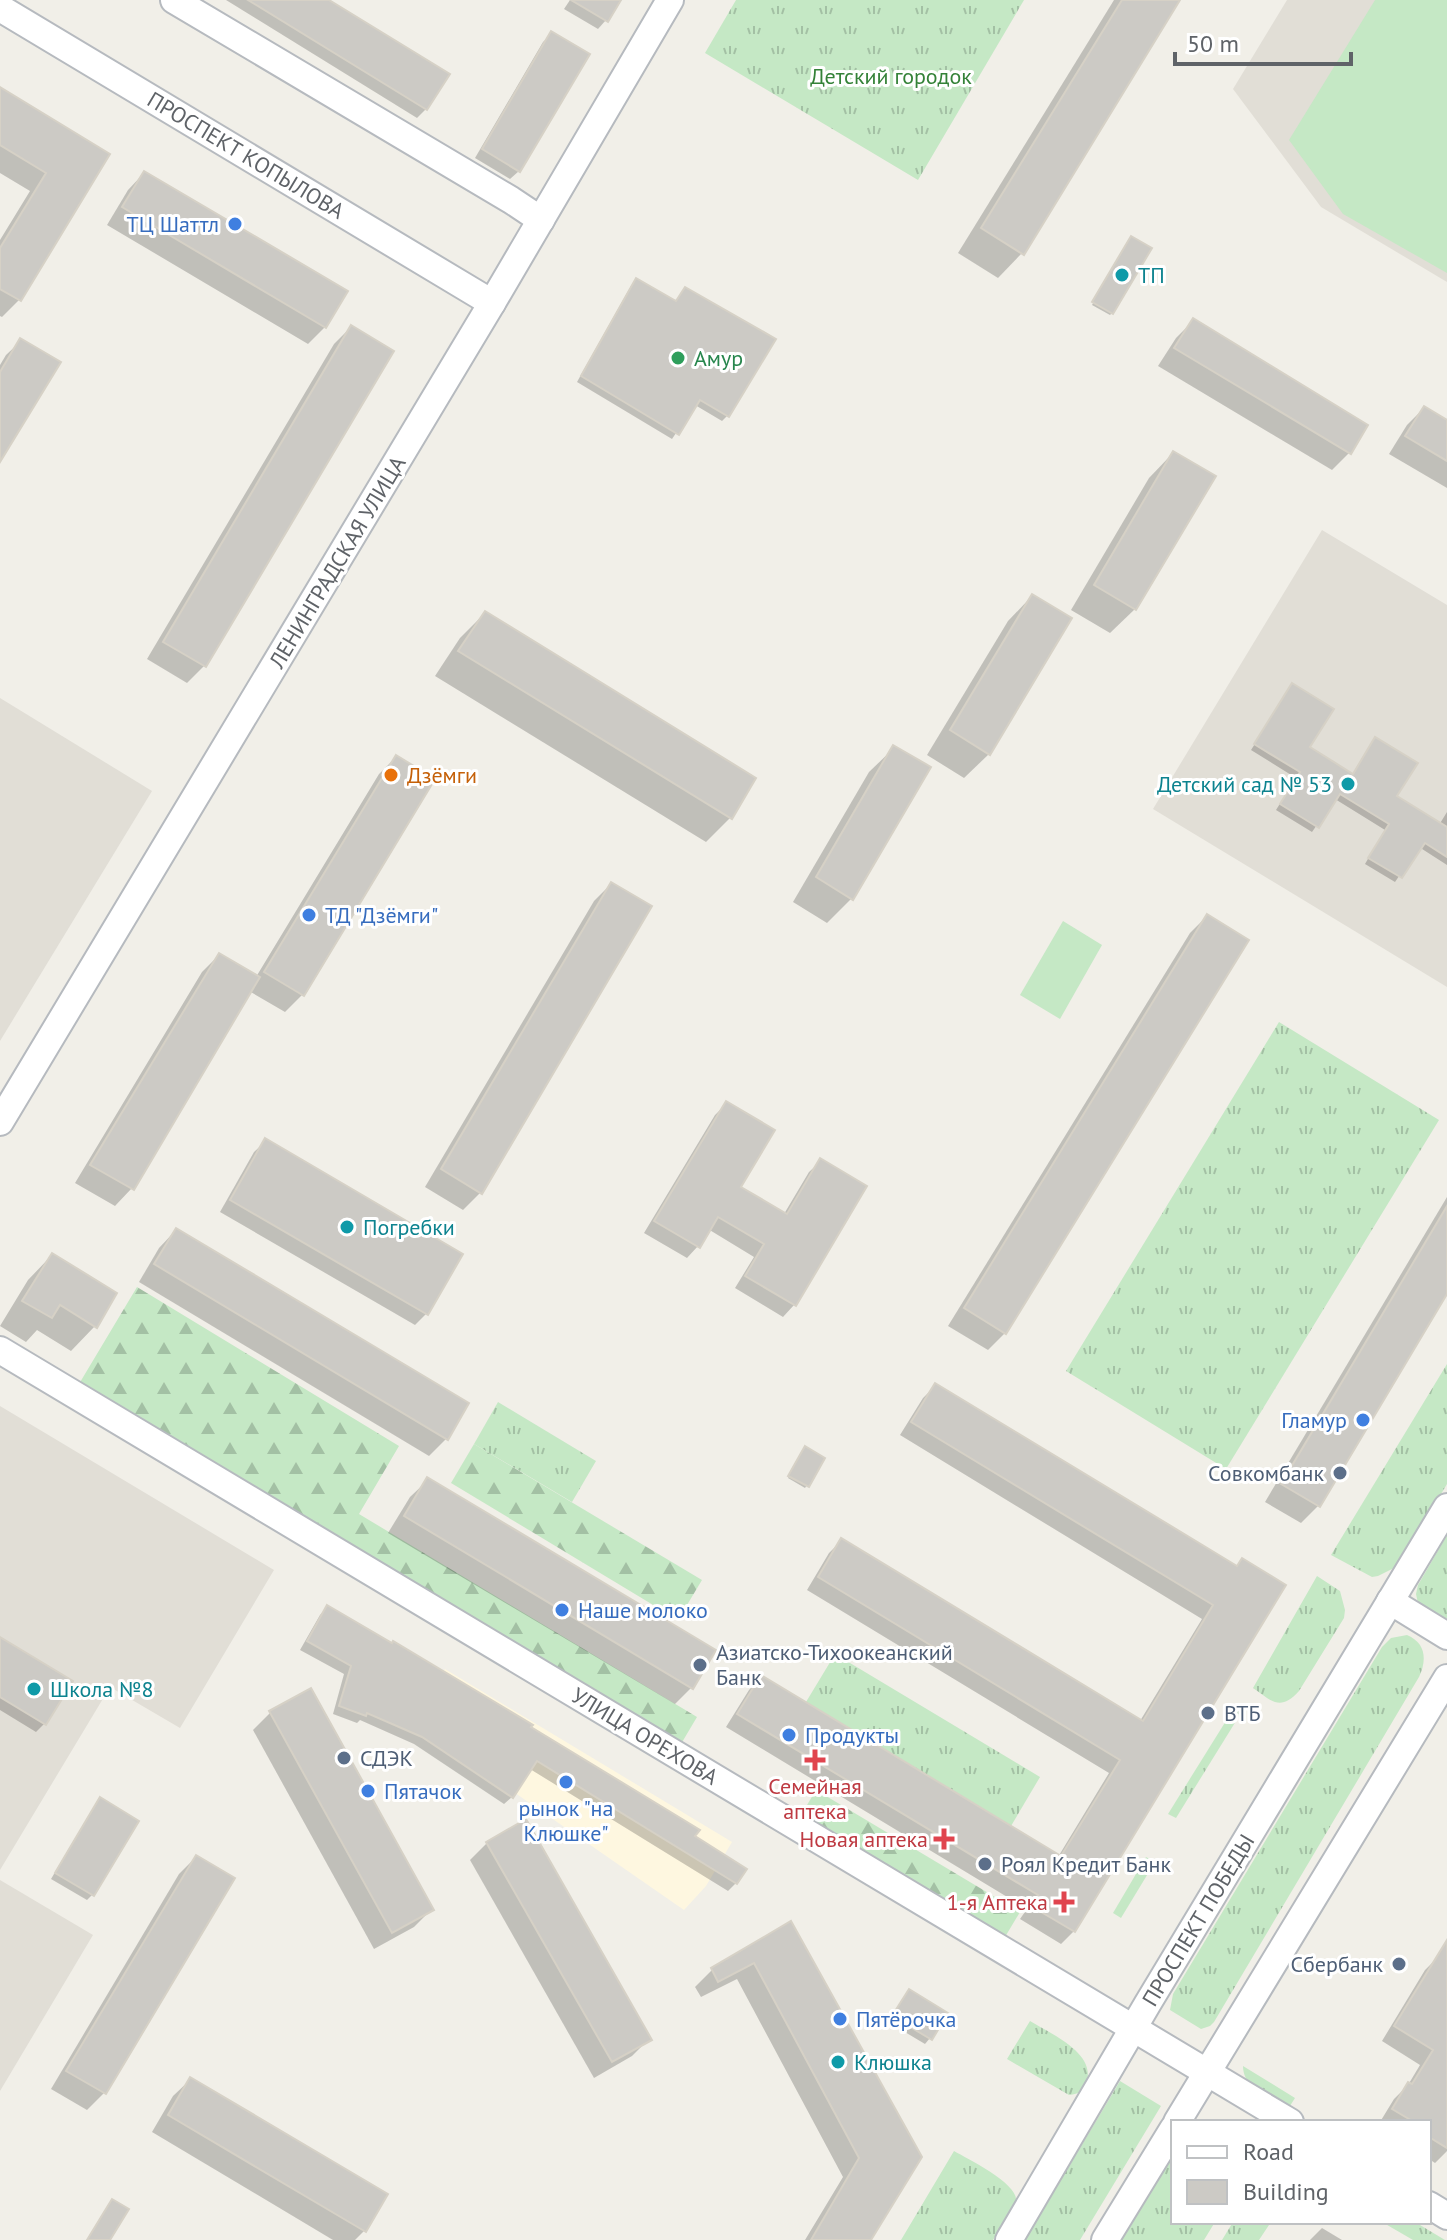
<svg xmlns="http://www.w3.org/2000/svg" width="1447" height="2240" viewBox="0 0 1447 2240" font-family="'PT Sans',sans-serif">
<defs>
<pattern id="grass-tufts" width="24" height="20" patternUnits="userSpaceOnUse" patternTransform="scale(2)"><rect width="24" height="20" fill="#c5e8c5"/><path d="M3 7l-1-3M5 7V3M7 7l1-3M15 17l-1-3M17 17v-4M19 17l1-3" fill="none" stroke="#a3c0a4"/></pattern>
<pattern id="forest-firs" width="22" height="20" patternUnits="userSpaceOnUse" patternTransform="scale(2)"><rect width="22" height="20" fill="#c5e8c5"/><path d="M5 1l3.5 6h-7zM16 11l3.5 6h-7z" fill="#a3c0a4"/></pattern>
</defs>
<rect width="100%" height="100%" fill="#f1efe8"/>
<!-- commercial -->
<polygon fill="#fef7e0" points="445,1669 732,1842 706,1886 684,1910 413,1722"/>
<!-- education -->
<g fill="#e1ded6">
<polygon points="1287,0 1447,0 1447,282 1321,207 1233,89"/>
<polygon points="1322,530 1447,605 1447,987 1153,809"/>
<polygon points="0,698 152,791 0,1041"/>
<polygon points="0,1406 274,1570 180,1728 110,1687 0,1870"/>
<polygon points="0,1880 93,1935 0,2091"/>
</g>
<!-- grass -->
<g fill="url(#grass-tufts)">
<polygon points="736,0 1024,0 918,180 705,53"/>
<polygon points="1279,1022 1439,1120 1226,1469 1066,1371"/>
<polygon points="1447,1364 1447,1484 1403,1558 1394,1568 1378,1576 1372,1577 1331,1555"/>
<polygon points="498,1402 596,1461 572,1502 474,1444"/>
<polygon points="1447,1535 1447,1618 1440,1620 1419,1608 1416,1594 1418,1585"/>
<path d="M1317,1576L1340,1591L1345,1610L1344,1618L1299,1691C1280,1712 1272,1701 1253,1688Z"/>
<path d="M1407,1635C1426,1643 1427,1660 1419,1677L1214,2022L1210,2026L1201,2029L1170,2010L1173,1994L1382,1647L1391,1638Z"/>
<polygon points="835,1654 1040,1777 1011,1826 806,1702"/>
<polygon points="1234,1708 1241,1713 1176,1818 1168,1814"/>
<polygon points="1146,1857 1155,1862 1121,1918 1113,1913"/>
<path d="M1030,2021C1049,2033 1095,2052 1087,2081C1085,2091 1079,2094 1069,2095L1007,2059Z"/>
<path d="M1243,2066L1295,2098L1288,2109C1271,2099 1243,2089 1243,2066Z"/>
<polygon points="1120,2081 1161,2106 1080,2240 1025,2240"/>
<polygon points="1173,2144 1173,2222 1215,2222 1204,2240 1115,2240"/>
<path d="M954,2151C968,2159 1019,2184 1016,2201C1014,2211 999,2231 993,2240H901Z"/>
<polygon points="1233,2222 1271,2222 1259,2240 1222,2240"/>
<polygon points="1382,2222 1415,2222 1445,2240 1413,2240"/>
</g>
<!-- forest -->
<g fill="url(#forest-firs)">
<polygon points="137,1287 399,1446 359,1514 697,1717 678,1749 73,1394"/>
<polygon points="474,1444 702,1580 678,1620 451,1483"/>
<polygon points="816,1790 1020,1912 1002,1942 798,1820"/>
</g>
<!-- pitch -->
<g fill="#c5e8c5">
<polygon points="1375,0 1447,0 1447,273 1343,214 1289,140"/>
<polygon points="1063,921 1102,945 1060,1019 1020,995"/>
</g>
<!-- shadow -->
<g fill="#0003">
<polygon points="226,0 324,0 426,109 417,118"/>
<polygon points="570,0 618,0 606,20 598,29 564,9"/>
<polygon points="1114,0 1178,0 1022,253 998,278 958,253"/>
<polygon points="552,34 519,171 510,179 475,158 543,42"/>
<polygon points="0,90 107,155 19,300 2,317 0,316 0,240 30,191 0,173"/>
<polygon points="144,173 325,327 308,344 107,225 128,190"/>
<polygon points="1129,240 1112,313 1110,315 1092,305"/>
<polygon points="636,280 675,303 685,289 773,340 727,416 722,421 695,405 672,439 577,382 631,286"/>
<polygon points="1193,321 1366,426 1349,453 1332,470 1158,366 1176,338"/>
<polygon points="351,327 391,351 204,666 187,683 147,659 334,344"/>
<polygon points="21,341 0,458 0,365 6,355"/>
<polygon points="1424,408 1447,422 1447,488 1389,454 1407,425"/>
<polygon points="1173,453 1135,609 1110,633 1071,610 1149,478"/>
<polygon points="1032,596 989,754 964,778 927,755 1008,621"/>
<polygon points="485,613 730,818 706,842 435,676 460,638"/>
<polygon points="1292,686 1307,748 1352,775 1370,745 1394,797 1439,825 1447,812 1447,865 1419,847 1395,882 1365,864 1385,830 1335,799 1312,832 1276,810 1296,778 1251,750"/>
<polygon points="894,748 852,898 827,923 793,902 869,772"/>
<polygon points="396,757 433,779 302,995 285,1012 249,991 132,1188 115,1206 75,1183 202,972 219,955 256,977 379,774"/>
<polygon points="611,884 480,1193 463,1210 425,1187 594,901"/>
<polygon points="1207,916 1005,1333 988,1350 948,1326 1190,933"/>
<polygon points="726,1104 739,1188 784,1214 809,1172 821,1161 865,1187 794,1305 783,1317 735,1288 754,1257 708,1229 698,1246 687,1258 644,1233 715,1115"/>
<polygon points="266,1141 426,1314 415,1325 220,1212 254,1152"/>
<polygon points="1447,1197 1447,1290 1318,1506 1301,1523 1265,1502"/>
<polygon points="176,1230 466,1404 446,1439 429,1456 139,1282 159,1248"/>
<polygon points="52,1255 95,1326 71,1351 37,1330 26,1342 0,1326 28,1280"/>
<polygon points="936,1385 1236,1567 1074,1931 1061,1944 1020,1919 1027,1909 726,1727 749,1690 761,1677 1058,1857 1109,1773 807,1590 829,1553 842,1540 1140,1721 1202,1619 900,1435 923,1398"/>
<polygon points="803,1451 823,1459 805,1488 788,1478"/>
<polygon points="428,1480 692,1687 675,1704 388,1533 410,1497"/>
<polygon points="328,1607 528,1728 693,1837 736,1883 728,1891 530,1769 512,1797 504,1804 414,1744 360,1720 357,1723 333,1714 344,1674 300,1650 320,1615"/>
<polygon points="0,1639 45,1723 36,1732 0,1710"/>
<polygon points="310,1691 431,1910 414,1927 374,1949 253,1730 270,1713"/>
<polygon points="95,1805 137,1821 92,1895 87,1900 51,1879"/>
<polygon points="487,1843 649,2039 632,2056 594,2078 470,1860"/>
<polygon points="196,1857 232,1879 104,2093 87,2110 51,2089 179,1874"/>
<polygon points="790,1924 919,2157 869,2240 805,2240 843,2177 737,1979 701,1997 695,1987 712,1970"/>
<polygon points="1439,1956 1447,1961 1447,2151 1435,2163 1429,2159 1429,2122 1380,2122 1394,2099 1408,2085 1420,2065 1382,2041 1425,1970"/>
<polygon points="909,1991 930,2038 925,2044 888,2022"/>
<polygon points="191,2079 385,2195 364,2231 355,2240 333,2240 152,2132 173,2096"/>
<polygon points="1322,2228 1342,2240 1310,2240"/>
</g>
<!-- building -->
<g fill="#cccac5" stroke="#d6d1c6" stroke-width="2">
<polygon points="248,0 329,0 450,74 427,110"/>
<polygon points="571,0 621,0 608,22"/>
<polygon points="1122,0 1180,0 1024,255 981,228"/>
<polygon points="551,31 590,54 520,172 482,149"/>
<polygon points="0,87 110,154 21,301 0,289 0,248 46,173 0,145"/>
<polygon points="144,171 348,291 326,328 122,207"/>
<polygon points="1131,236 1152,248 1113,314 1092,302"/>
<polygon points="636,278 676,301 685,287 776,339 729,417 700,400 679,435 581,376"/>
<polygon points="1193,318 1368,425 1351,454 1174,348"/>
<polygon points="351,325 394,351 206,667 163,642"/>
<polygon points="20,338 61,362 0,462 0,372"/>
<polygon points="1424,406 1447,420 1447,461 1405,436"/>
<polygon points="1173,451 1216,476 1136,610 1094,585"/>
<polygon points="1032,594 1072,618 990,755 950,730"/>
<polygon points="485,611 756,778 732,819 458,651"/>
<polygon points="1292,683 1334,709 1310,747 1353,774 1375,737 1418,763 1397,796 1447,827 1447,857 1425,843 1402,878 1368,858 1389,824 1340,794 1319,828 1280,804 1300,772 1254,744"/>
<polygon points="893,745 931,767 853,900 816,877"/>
<polygon points="396,755 435,779 304,996 264,972"/>
<polygon points="611,882 652,906 482,1194 441,1169"/>
<polygon points="1207,914 1249,940 1006,1334 964,1308"/>
<polygon points="219,953 260,977 134,1190 90,1165"/>
<polygon points="726,1101 775,1130 741,1187 787,1214 820,1158 867,1186 796,1306 745,1276 764,1244 718,1217 700,1248 654,1221"/>
<polygon points="265,1138 463,1254 428,1315 230,1200"/>
<polygon points="1447,1206 1447,1294 1320,1507 1281,1484"/>
<polygon points="176,1228 469,1403 448,1440 154,1264"/>
<polygon points="52,1253 117,1293 97,1328 60,1305 52,1318 22,1301"/>
<polygon points="935,1383 1237,1566 1242,1558 1286,1585 1075,1932 1031,1906 1038,1895 737,1714 761,1675 1061,1856 1120,1760 818,1577 841,1538 1143,1721 1213,1605 911,1422"/>
<polygon points="805,1446 825,1458 809,1487 788,1476"/>
<polygon points="427,1477 716,1650 693,1689 404,1516"/>
<polygon points="327,1605 392,1643 393,1641 533,1725 531,1727 700,1830 695,1836 747,1869 737,1884 537,1761 513,1798 422,1737 367,1713 366,1716 339,1706 351,1666 307,1641"/>
<polygon points="0,1637 73,1681 46,1725 0,1697"/>
<polygon points="311,1688 434,1910 392,1933 269,1711"/>
<polygon points="100,1797 139,1821 94,1896 55,1873"/>
<polygon points="526,1819 652,2040 612,2062 486,1842"/>
<polygon points="196,1855 235,1878 106,2094 66,2071"/>
<polygon points="791,1921 922,2157 871,2240 811,2240 859,2158 754,1963 718,1982 711,1968"/>
<polygon points="1447,1940 1447,2148 1429,2137 1429,2122 1414,2122 1392,2109 1408,2082 1412,2084 1433,2050 1394,2026"/>
<polygon points="909,1989 948,2013 932,2040 892,2016"/>
<polygon points="190,2077 388,2194 366,2232 168,2115"/>
<polygon points="112,2199 129,2209 110,2240 87,2240"/>
</g>
<g fill="none" stroke-linecap="round" stroke-linejoin="round">
<!-- secondary casing -->
<g stroke="#b6babf" stroke-width="30">
<g id="secondary">
<polyline points="174,0 511,200 541,220"/>
<polyline points="0,8 492,303"/>
<polyline points="0,1122 492,303 670,0"/>
<polyline points="0,1350 1290,2122"/>
<polyline points="1390,1601 1447,1636"/>
<polyline points="1177,2122 1447,1678"/>
<polyline points="1429,2205 1447,2216"/>
<polyline points="1009,2240 1148,2003 1447,1507"/>
<polyline points="1105,2240 1173,2129"/>
</g>
</g>
<!-- secondary -->
<use href="#secondary" stroke="#fff" stroke-width="26"/>
</g>
<!-- markers -->
<g fill="#3f7fe0" stroke="#fff" stroke-width="3">
<circle cx="235" cy="224" r="8"/>
<circle cx="309" cy="915" r="8"/>
<circle cx="1363" cy="1420" r="8"/>
<circle cx="562" cy="1610" r="8"/>
<circle cx="789" cy="1735" r="8"/>
<circle cx="566" cy="1782" r="8"/>
<circle cx="368" cy="1791" r="8"/>
<circle cx="840" cy="2019" r="8"/>
</g>
<g fill="#0f9aa8" stroke="#fff" stroke-width="3">
<circle cx="1122" cy="275" r="8"/>
<circle cx="1348" cy="784" r="8"/>
<circle cx="347" cy="1227" r="8"/>
<circle cx="34" cy="1689" r="8"/>
<circle cx="838" cy="2062" r="8"/>
</g>
<circle fill="#2e9e5b" stroke="#fff" stroke-width="3" cx="678" cy="358" r="8"/>
<circle fill="#e8710a" stroke="#fff" stroke-width="3" cx="391" cy="775" r="8"/>
<g fill="#5c6f8a" stroke="#fff" stroke-width="3">
<circle cx="1340" cy="1473" r="8"/>
<circle cx="700" cy="1665" r="8"/>
<circle cx="1208" cy="1713" r="8"/>
<circle cx="344" cy="1758" r="8"/>
<circle cx="985" cy="1864" r="8"/>
<circle cx="1399" cy="1964" r="8"/>
</g>
<g fill="#e0444e" stroke="#fff" stroke-width="3">
<path d="M811 1748h8v8h8v8h-8v8h-8v-8h-8v-8h8z"/>
<path d="M940 1827h8v8h8v8h-8v8h-8v-8h-8v-8h8z"/>
<path d="M1060 1890h8v8h8v8h-8v8h-8v-8h-8v-8h8z"/>
</g>
<g text-anchor="middle" dominant-baseline="central" stroke-width="6" stroke-linejoin="round" paint-order="stroke">
<!-- park labels -->
<g font-size="22" fill="#348238" stroke="#fff">
<text x="891" y="76">Детский городок</text>
</g>
<!-- street labels -->
<g font-size="22" fill="#5f6368" stroke="#fff">
<text transform="translate(246 155) rotate(31)">ПРОСПЕКТ КОПЫЛОВА</text>
<text transform="translate(337 562) rotate(-59)">ЛЕНИНГРАДСКАЯ УЛИЦА</text>
<text transform="translate(645 1736) rotate(31)">УЛИЦА ОРЕХОВА</text>
<text transform="translate(1198 1920) rotate(-59)">ПРОСПЕКТ ПОБЕДЫ</text>
</g>
<!-- shop labels -->
<g font-size="22" fill="#366cbe" stroke="#fff" text-anchor="start">
<text x="219" y="224" text-anchor="end">ТЦ Шаттл</text>
<text x="325" y="915">ТД "Дзёмги"</text>
<text x="1347" y="1420" text-anchor="end">Гламур</text>
<text x="578" y="1610">Наше молоко</text>
<text x="805" y="1735">Продукты</text>
<text x="384" y="1791">Пятачок</text>
<text x="566" y="1808" text-anchor="middle">рынок "на<tspan x="566" dy="25">Клюшке"</tspan></text>
<text x="856" y="2019">Пятёрочка</text>
</g>
<!-- culture labels -->
<g font-size="22" fill="#0d838f" stroke="#fff" text-anchor="start">
<text x="1138" y="275">ТП</text>
<text x="1332" y="784" text-anchor="end">Детский сад № 53</text>
<text x="363" y="1227">Погребки</text>
<text x="50" y="1689">Школа №8</text>
<text x="854" y="2062">Клюшка</text>
</g>
<!-- leisure labels -->
<g font-size="22" fill="#27864d" stroke="#fff" text-anchor="start">
<text x="694" y="358">Амур</text>
</g>
<!-- food labels -->
<g font-size="22" fill="#c56008" stroke="#fff" text-anchor="start">
<text x="407" y="775">Дзёмги</text>
</g>
<!-- service labels -->
<g font-size="22" fill="#4e5e75" stroke="#fff" text-anchor="start">
<text x="1324" y="1473" text-anchor="end">Совкомбанк</text>
<text x="716" y="1652">Азиатско-Тихоокеанский<tspan x="716" dy="25">Банк</tspan></text>
<text x="1224" y="1713">ВТБ</text>
<text x="360" y="1758">СДЭК</text>
<text x="1001" y="1864">Роял Кредит Банк</text>
<text x="1383" y="1964" text-anchor="end">Сбербанк</text>
</g>
<!-- health labels -->
<g font-size="22" fill="#be3a42" stroke="#fff" text-anchor="end">
<text x="815" y="1786" text-anchor="middle">Семейная<tspan x="815" dy="25">аптека</tspan></text>
<text x="928" y="1839">Новая аптека</text>
<text x="1048" y="1902">1-я Аптека</text>
</g>
</g>
<!-- legend -->
<rect x="1171" y="2120" width="260" height="104" fill="#ffffff" stroke="#bfc1c3" stroke-width="2"/>
<rect x="1187" y="2146" width="40" height="12" fill="#ffffff" stroke="#bfc1c3" stroke-width="2"/>
<text x="1243" y="2160" font-size="24" fill="#5f6368">Road</text>
<rect x="1187" y="2180" width="40" height="24" fill="#cccac5" stroke="#bfc1c3" stroke-width="2"/>
<text x="1243" y="2200" font-size="24" fill="#5f6368">Building</text>
<!-- scale -->
<path d="M1175 52v12h176v-12" fill="none" stroke="#5f6368" stroke-width="4"/>
<text x="1187" y="52" font-size="24" fill="#5f6368" stroke="#ffffff" stroke-width="6" paint-order="stroke">50 m</text>
</svg>
